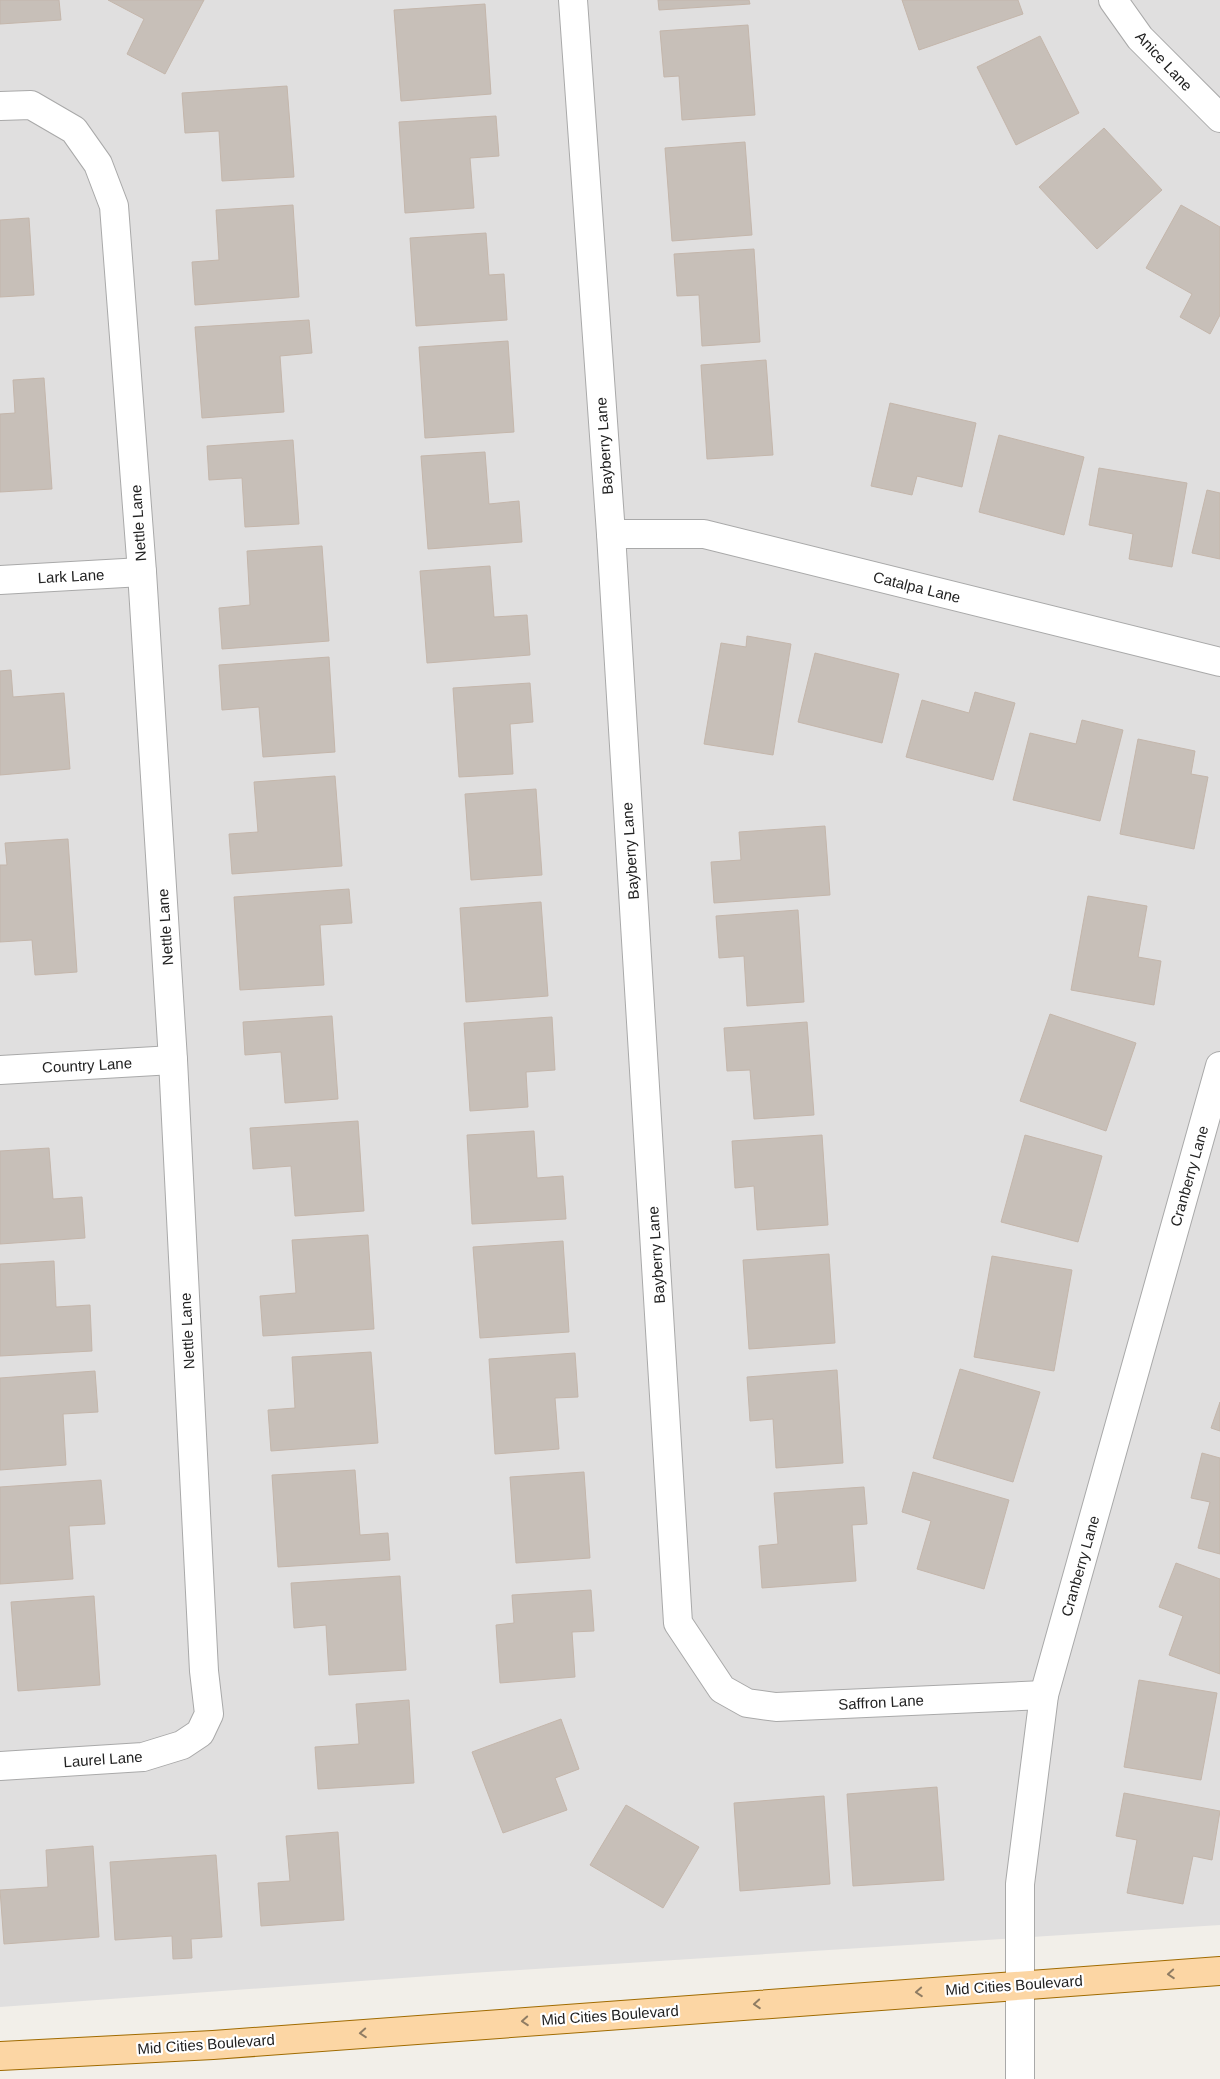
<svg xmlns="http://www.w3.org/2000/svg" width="1220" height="2079" viewBox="0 0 1220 2079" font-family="Arial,sans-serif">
<rect width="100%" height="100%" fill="#f2efe9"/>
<!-- residential -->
<polygon fill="#e0dfdf" points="0,0 1220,0 1220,1925 471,1973 0,2007"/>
<!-- building -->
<g fill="#c7bfb8" stroke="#c4b6ab">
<polygon points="0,0 59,0 61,20 0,24"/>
<polygon points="108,0 204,0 165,74 127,54 144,19"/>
<polygon points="658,0 749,0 750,4 659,10"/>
<polygon points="902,0 1018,0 1023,14 919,50"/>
<polygon points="485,4 491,94 401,101 394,10"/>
<polygon points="748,25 755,115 682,120 679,76 664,77 660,31"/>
<polygon points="1040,36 1079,113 1016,145 977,67"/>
<polygon points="287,86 294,177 222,181 219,131 185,133 182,93"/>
<polygon points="496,116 499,156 470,158 474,208 405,213 399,122"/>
<polygon points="1104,128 1162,190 1097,249 1039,187"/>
<polygon points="745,142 752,235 672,241 665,148"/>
<polygon points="293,205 299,297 195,305 192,262 219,260 216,210"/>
<polygon points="1181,205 1220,227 1220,315 1210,334 1180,317 1192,294 1146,268"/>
<polygon points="29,218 34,295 0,297 0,220"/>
<polygon points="486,233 489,275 504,274 507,320 416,326 410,238"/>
<polygon points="754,249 760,342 702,346 699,295 677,296 674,254"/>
<polygon points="309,320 312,353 280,356 284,412 202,418 195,327"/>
<polygon points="508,341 514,432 425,438 419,347"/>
<polygon points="766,360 773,455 707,459 701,365"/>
<polygon points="44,378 52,489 0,492 0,414 15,413 13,380"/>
<polygon points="890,403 976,423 962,487 917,476 912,495 871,486"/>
<polygon points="999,435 1084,457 1064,535 979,512"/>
<polygon points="293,440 299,524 245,527 242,478 209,480 207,446"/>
<polygon points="485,452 489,504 519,501 522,542 428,549 421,456"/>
<polygon points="1099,468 1187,483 1172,567 1129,559 1133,534 1089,525"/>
<polygon points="1207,490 1220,493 1220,559 1192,553"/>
<polygon points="322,546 329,641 222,649 219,608 250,605 247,551"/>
<polygon points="490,566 494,617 527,615 530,655 427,663 420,571"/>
<polygon points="747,636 791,644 773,755 704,744 721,643 746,647"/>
<polygon points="815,653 899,674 882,743 798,722"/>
<polygon points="329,657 335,752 263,757 259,707 222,710 219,665"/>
<polygon points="11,670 13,697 64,693 70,769 0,775 0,671"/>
<polygon points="530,683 533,722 510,724 513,774 459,777 453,688"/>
<polygon points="975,692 1015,703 993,780 906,757 922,700 969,713"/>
<polygon points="1082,720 1123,730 1100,821 1013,800 1030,733 1076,744"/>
<polygon points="1138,739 1195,751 1191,774 1208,777 1194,849 1120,834"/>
<polygon points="335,776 342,866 232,874 229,834 258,832 254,782"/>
<polygon points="536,789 542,875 471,880 465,794"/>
<polygon points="825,826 830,895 714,903 711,862 741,860 739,832"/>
<polygon points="68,839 77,972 35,975 32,940 0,942 0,865 7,865 5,843"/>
<polygon points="349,889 352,923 320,925 324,985 240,990 234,897"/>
<polygon points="1088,896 1147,906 1138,957 1161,961 1154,1005 1071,990"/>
<polygon points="541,902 548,996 466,1002 460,908"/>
<polygon points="798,910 804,1002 747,1006 744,956 719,958 716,916"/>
<polygon points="1050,1014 1136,1043 1106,1131 1020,1101"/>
<polygon points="332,1016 338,1099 285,1103 281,1052 245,1055 243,1022"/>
<polygon points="552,1017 555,1070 526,1072 528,1107 470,1111 464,1023"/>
<polygon points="807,1022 814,1115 754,1119 750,1070 727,1071 724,1028"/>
<polygon points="358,1121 364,1211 295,1216 291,1166 253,1169 250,1128"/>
<polygon points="534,1131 537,1178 563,1176 566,1219 472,1224 467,1135"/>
<polygon points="822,1135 828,1225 757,1230 754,1186 735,1188 732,1141"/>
<polygon points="1025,1135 1102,1156 1078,1242 1001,1222"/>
<polygon points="49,1148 53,1199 82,1197 85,1238 0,1244 0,1151"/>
<polygon points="368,1235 374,1329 263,1336 260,1296 296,1293 292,1240"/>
<polygon points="563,1241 569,1332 480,1338 473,1247"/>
<polygon points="829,1254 835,1343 749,1349 743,1260"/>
<polygon points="992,1256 1072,1270 1054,1371 974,1357"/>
<polygon points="54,1261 56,1307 90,1305 92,1351 0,1356 0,1264"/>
<polygon points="371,1352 378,1443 271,1451 268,1410 295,1408 292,1357"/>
<polygon points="575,1353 578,1397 555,1398 559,1449 495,1454 489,1359"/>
<polygon points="960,1369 1040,1392 1013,1482 933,1458"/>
<polygon points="837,1370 843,1463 776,1468 773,1419 750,1421 747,1377"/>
<polygon points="95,1371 98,1412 63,1414 66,1465 0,1470 0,1378"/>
<polygon points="1220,1402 1220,1431 1211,1428"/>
<polygon points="1202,1453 1220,1458 1220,1554 1198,1548 1210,1502 1191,1498"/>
<polygon points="355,1470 360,1535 388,1533 390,1560 278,1567 272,1475"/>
<polygon points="584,1472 590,1558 516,1563 510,1477"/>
<polygon points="913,1472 1009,1500 984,1589 917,1569 931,1521 902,1512"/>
<polygon points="101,1480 105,1524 69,1526 73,1579 0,1584 0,1487"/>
<polygon points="864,1487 867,1524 852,1525 856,1581 762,1588 759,1546 778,1544 774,1493"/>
<polygon points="1176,1563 1220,1579 1220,1674 1169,1655 1183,1616 1159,1607"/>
<polygon points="400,1576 406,1670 329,1675 326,1625 294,1628 291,1583"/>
<polygon points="591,1590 594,1631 572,1632 575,1677 500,1683 496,1625 514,1623 512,1595"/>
<polygon points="94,1596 100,1685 18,1691 11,1602"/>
<polygon points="1139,1680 1217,1693 1201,1780 1124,1767"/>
<polygon points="409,1700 414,1783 318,1789 315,1747 359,1744 356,1704"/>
<polygon points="561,1719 579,1769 555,1778 567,1810 503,1833 472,1752"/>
<polygon points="937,1787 944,1880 853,1886 847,1794"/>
<polygon points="1124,1793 1220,1811 1212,1860 1193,1856 1183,1904 1127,1893 1137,1840 1116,1836"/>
<polygon points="824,1796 830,1884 740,1891 734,1803"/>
<polygon points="626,1805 699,1847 663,1908 590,1865"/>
<polygon points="338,1832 344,1920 261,1926 258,1883 290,1881 286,1836"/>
<polygon points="93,1846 99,1937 4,1944 0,1890 48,1887 46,1850"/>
<polygon points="216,1855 222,1937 191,1939 192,1958 173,1959 172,1936 115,1940 110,1862"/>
</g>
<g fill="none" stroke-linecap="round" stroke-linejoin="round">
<!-- minor casing -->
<g stroke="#a9a9a9" stroke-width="30">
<g id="minor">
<polyline points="573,0 611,534 678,1623 722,1689 747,1703 776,1707 1044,1695"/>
<polyline points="1113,0 1140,38 1220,118"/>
<polyline points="0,106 31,105 74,130 98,164 114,206 142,572 173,1060 204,1671 209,1714 200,1733 182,1745 143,1757 0,1766"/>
<polyline points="611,534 704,534 1220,662"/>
<polyline points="0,580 142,572"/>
<polyline points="0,1070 173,1060"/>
<polyline points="1020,2079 1020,1884 1044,1695 1220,1066"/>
</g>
</g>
<!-- major casing -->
<g stroke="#a06b00" stroke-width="30">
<polyline id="major" points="0,2056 213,2045 1220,1971"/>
</g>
<!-- minor -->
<use href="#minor" stroke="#fff" stroke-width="28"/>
<!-- major -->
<use href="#major" stroke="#fcd6a4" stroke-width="28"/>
</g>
<!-- one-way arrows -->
<defs><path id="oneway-chevron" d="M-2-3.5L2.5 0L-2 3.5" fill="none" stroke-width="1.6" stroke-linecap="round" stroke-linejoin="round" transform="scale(1.25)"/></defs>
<g stroke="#8f7c63">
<use href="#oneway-chevron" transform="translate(1171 1974) rotate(176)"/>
<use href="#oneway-chevron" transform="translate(919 1992) rotate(176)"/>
<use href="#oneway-chevron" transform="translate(757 2004) rotate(176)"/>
<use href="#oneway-chevron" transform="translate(525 2021) rotate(176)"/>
<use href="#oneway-chevron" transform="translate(363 2033) rotate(176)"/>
</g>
<g text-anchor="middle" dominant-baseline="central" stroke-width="4.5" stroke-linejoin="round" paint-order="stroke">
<!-- street labels -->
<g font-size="15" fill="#222" stroke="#fff">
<text transform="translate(1164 61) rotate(47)">Anice Lane</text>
<text transform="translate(604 446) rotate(-94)">Bayberry Lane</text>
<text transform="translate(138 523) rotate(-94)">Nettle Lane</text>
<text transform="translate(71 576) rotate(-3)">Lark Lane</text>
<text transform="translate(917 587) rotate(14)">Catalpa Lane</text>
<text transform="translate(630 851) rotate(-94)">Bayberry Lane</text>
<text transform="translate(165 927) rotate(-94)">Nettle Lane</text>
<text transform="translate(87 1065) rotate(-3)">Country Lane</text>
<text transform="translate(1189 1176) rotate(-74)">Cranberry Lane</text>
<text transform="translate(656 1255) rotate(-94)">Bayberry Lane</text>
<text transform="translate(187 1331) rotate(-93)">Nettle Lane</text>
<text transform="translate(1080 1566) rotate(-74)">Cranberry Lane</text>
<text transform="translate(881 1702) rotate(-3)">Saffron Lane</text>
<text transform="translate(103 1759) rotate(-4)">Laurel Lane</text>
<text transform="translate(1014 1985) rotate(-4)">Mid Cities Boulevard</text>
<text transform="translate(610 2015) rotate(-4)">Mid Cities Boulevard</text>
<text transform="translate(206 2044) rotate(-4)">Mid Cities Boulevard</text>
</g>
</g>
</svg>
